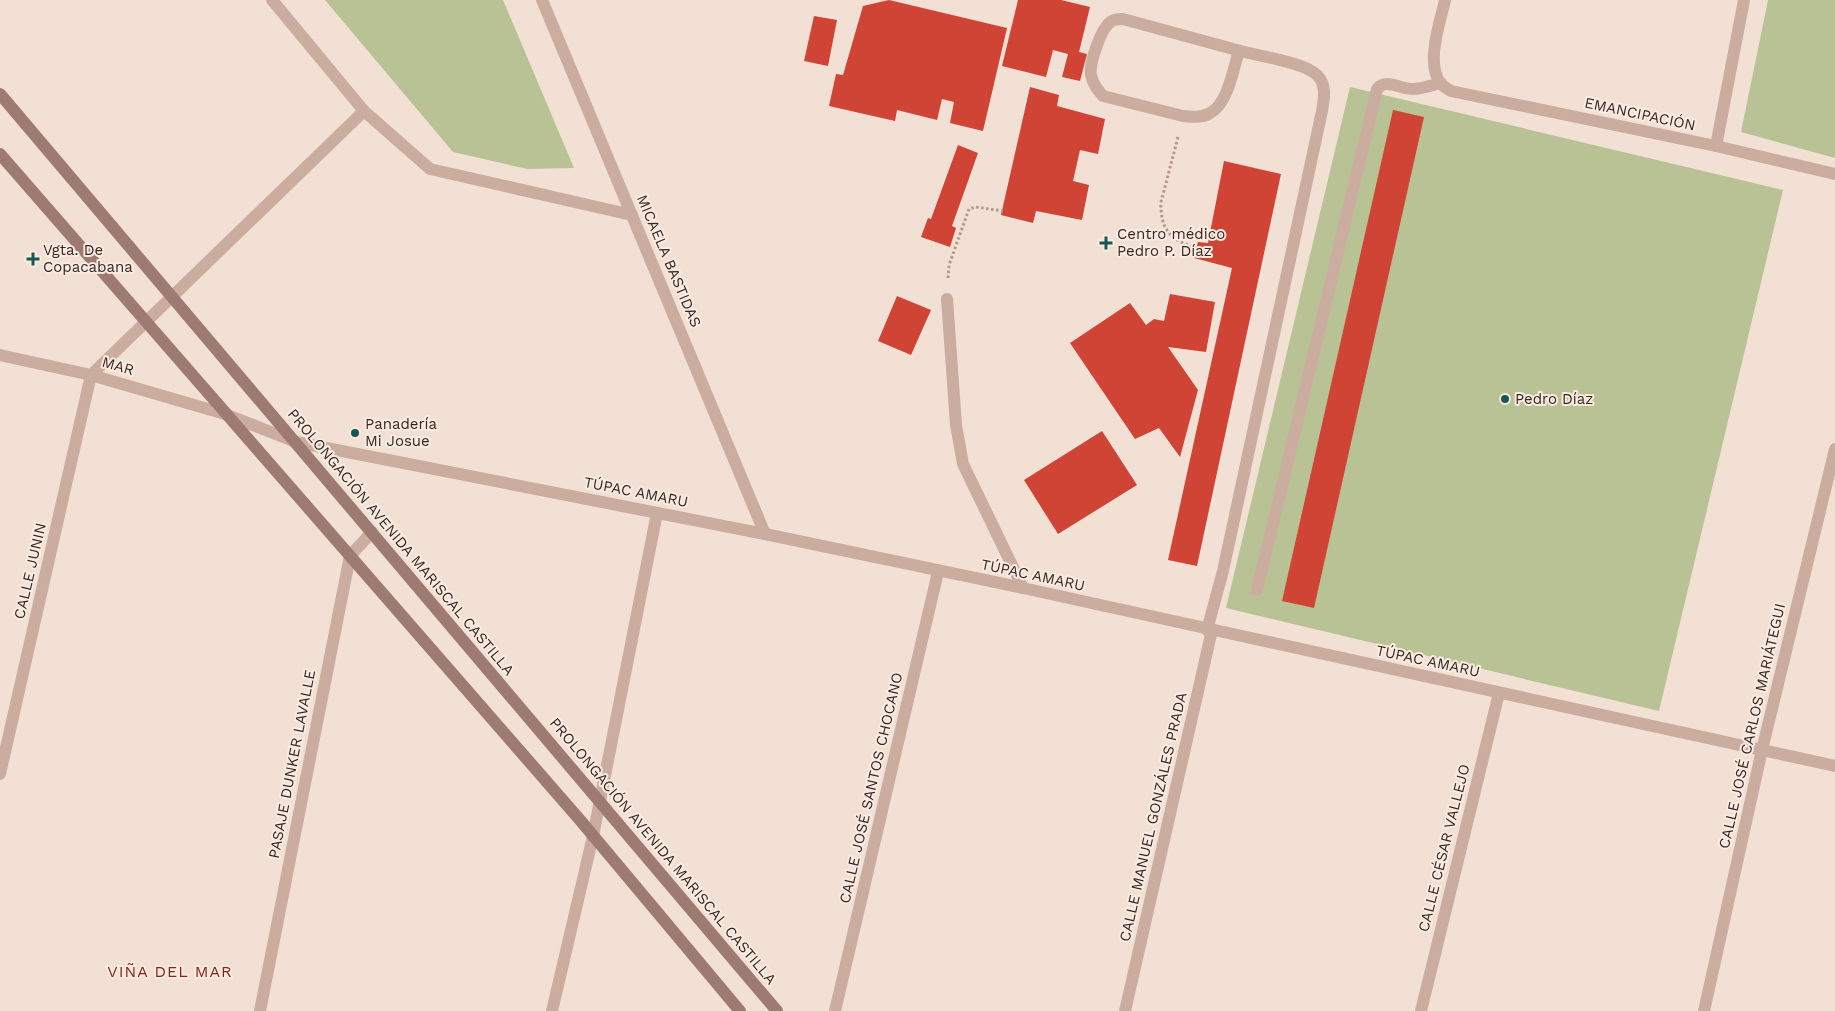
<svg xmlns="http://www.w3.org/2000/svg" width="1835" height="1011" viewBox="0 0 1835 1011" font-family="'Work Sans',sans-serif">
<rect width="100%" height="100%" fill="#f2e0d5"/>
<!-- green -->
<g fill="#b9c294">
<polygon points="325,0 503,0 574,168 527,169 453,152"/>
<polygon points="1768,0 1835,0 1835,158 1741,132"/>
<polygon points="1350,87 1783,190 1659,711 1226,608"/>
</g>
<!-- building -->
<g fill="#d04435">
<polygon points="889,0 1007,28 983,131 950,123 954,102 942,99 937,120 897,110 895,121 829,106 836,74 843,75 863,6"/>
<polygon points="1018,0 1061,0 1090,7 1079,52 1087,54 1080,81 1062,77 1068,54 1053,50 1046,77 1002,66"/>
<polygon points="814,16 837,20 828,66 804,61"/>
<polygon points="1030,87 1059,95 1057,106 1105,119 1098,154 1080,150 1073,181 1089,185 1082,220 1036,211 1033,223 1001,215"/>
<polygon points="1393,110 1424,117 1314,608 1282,601"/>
<polygon points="958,145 978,153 952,226 956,228 950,247 921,237 928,218 931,219"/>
<polygon points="1224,161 1281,174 1197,566 1168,560 1232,268 1194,258 1198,242 1208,243"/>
<polygon points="1170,294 1215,302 1206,352 1168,347 1198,390 1180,457 1159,428 1135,439 1070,343 1130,303 1146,325 1154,319 1164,321"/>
<polygon points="897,296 931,310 911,355 878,341"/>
<polygon points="1102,431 1137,485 1058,534 1024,480"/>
</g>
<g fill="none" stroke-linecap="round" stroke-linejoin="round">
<!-- path -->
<g stroke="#b7978b" stroke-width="3" stroke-dasharray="2.5 2.5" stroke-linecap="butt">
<path d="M1178,137L1161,202C1160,230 1171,240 1196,248"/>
<polyline points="948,278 949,265 969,209 976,207 1003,211"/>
</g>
<!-- service -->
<g stroke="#cbada0" stroke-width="12">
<polyline points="947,299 956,425 963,464 1023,588"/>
<path d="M1257,590L1377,89C1386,78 1400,89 1412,89C1422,89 1432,85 1441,83"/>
<path d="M1207,630L1223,571L1322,111C1324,99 1327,85 1317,75C1304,62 1257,56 1237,50C1199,40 1161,29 1123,19C1119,19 1115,19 1112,21C1101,27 1089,64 1091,75C1093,84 1097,89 1103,96L1183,116C1192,117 1203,118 1210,113C1228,104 1233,69 1239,51"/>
</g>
<!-- minor -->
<g stroke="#cbada0" stroke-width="12">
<polyline points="272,0 364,111"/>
<polyline points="542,0 765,534"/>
<path d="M1445,0C1440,23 1425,64 1441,84C1444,87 1448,89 1451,91L1716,146L1835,174"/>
<polyline points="1716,146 1744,0"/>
<polyline points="0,355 91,375 225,414 296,442 765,534 1023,588 1835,766"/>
<polyline points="91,375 364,111 430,169 632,215"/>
<polyline points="0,774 91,375"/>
<polyline points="260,1011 350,556 372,532"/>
<polyline points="552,1011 593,836 657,513"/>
<polyline points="835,1011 938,572"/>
<polyline points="1125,1011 1212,630"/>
<polyline points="1421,1011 1499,693"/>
<polyline points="1704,1011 1762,750 1835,449"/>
</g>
<!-- secondary -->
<g stroke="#9e7b72" stroke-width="12">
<polyline points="0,94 777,1011"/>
<polyline points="0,154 580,820 740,1011"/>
</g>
</g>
<!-- markers -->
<g fill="#175853" stroke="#faebe1" stroke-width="2">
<path d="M1103.5 235.5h5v5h5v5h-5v5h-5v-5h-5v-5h5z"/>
<path d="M30.5 251.5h5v5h5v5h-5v5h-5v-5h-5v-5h5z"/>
<circle cx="1505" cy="399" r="5"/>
<circle cx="355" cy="433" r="5"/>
</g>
<g text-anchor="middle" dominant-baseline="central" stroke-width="4" stroke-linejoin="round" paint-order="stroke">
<!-- street labels -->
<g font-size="15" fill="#342724" stroke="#faebe1">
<text transform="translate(1640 114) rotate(12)">EMANCIPACIÓN</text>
<text transform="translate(669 261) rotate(67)">MICAELA BASTIDAS</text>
<text transform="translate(118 366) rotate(16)">MAR</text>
<text transform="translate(636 492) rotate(11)">TÚPAC AMARU</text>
<text transform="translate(401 542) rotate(50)">PROLONGACIÓN AVENIDA MARISCAL CASTILLA</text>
<text transform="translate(30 571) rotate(-77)">CALLE JUNIN</text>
<text transform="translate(1033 575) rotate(12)">TÚPAC AMARU</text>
<text transform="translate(1428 661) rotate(12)">TÚPAC AMARU</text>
<text transform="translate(1752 726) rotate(-77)">CALLE JOSÉ CARLOS MARIÁTEGUI</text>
<text transform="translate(292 764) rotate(-79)">PASAJE DUNKER LAVALLE</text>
<text transform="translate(871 788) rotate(-77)">CALLE JOSÉ SANTOS CHOCANO</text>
<text transform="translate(1153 817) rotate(-77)">CALLE MANUEL GONZÁLES PRADA</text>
<text transform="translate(1444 848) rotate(-76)">CALLE CÉSAR VALLEJO</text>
<text transform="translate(663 851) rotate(50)">PROLONGACIÓN AVENIDA MARISCAL CASTILLA</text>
</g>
<!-- poi labels -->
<g font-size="15" fill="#342724" stroke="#faebe1" text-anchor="start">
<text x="1117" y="234">Centro médico<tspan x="1117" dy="17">Pedro P. Díaz</tspan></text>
<text x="43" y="250">Vgta. De<tspan x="43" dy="17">Copacabana</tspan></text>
<text x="1515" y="399">Pedro Díaz</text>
<text x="365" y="424">Panadería<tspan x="365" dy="17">Mi Josue</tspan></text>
</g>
<!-- neighbourhood labels -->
<g font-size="16" letter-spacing="1" fill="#892117" stroke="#faebe1">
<text x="170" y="971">VIÑA DEL MAR</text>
</g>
</g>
</svg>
